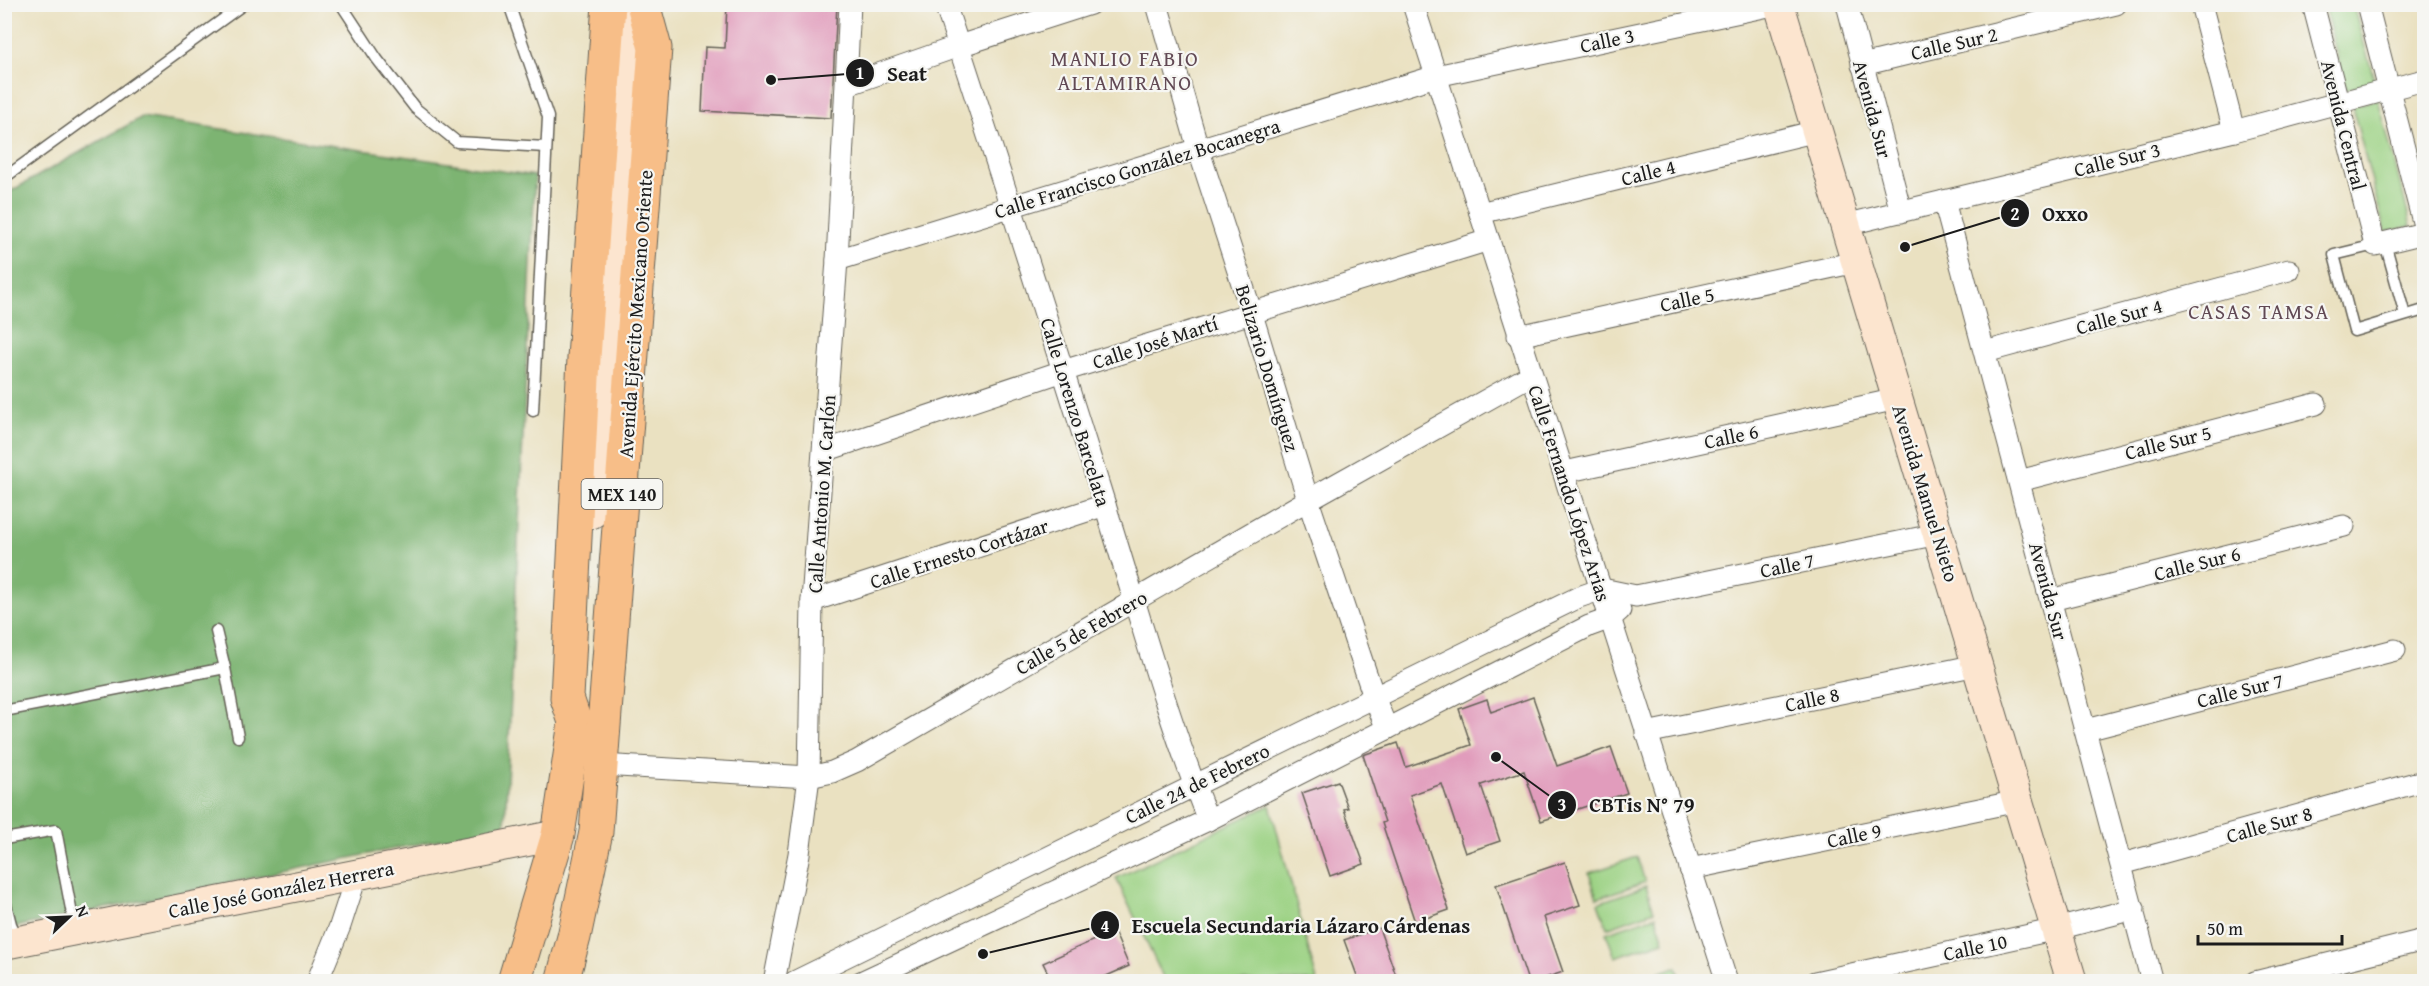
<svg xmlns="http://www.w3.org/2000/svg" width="2429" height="986" viewBox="0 0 2429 986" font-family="'Gentium Book Plus',serif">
<rect width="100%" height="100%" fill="#f6f6f2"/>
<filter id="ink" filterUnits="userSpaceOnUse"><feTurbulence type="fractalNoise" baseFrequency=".0167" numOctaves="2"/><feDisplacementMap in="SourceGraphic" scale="12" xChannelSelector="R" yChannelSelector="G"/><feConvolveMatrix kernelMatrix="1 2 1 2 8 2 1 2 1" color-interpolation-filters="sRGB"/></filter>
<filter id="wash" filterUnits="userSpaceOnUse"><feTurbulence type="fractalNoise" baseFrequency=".008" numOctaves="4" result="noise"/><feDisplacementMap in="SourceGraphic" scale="24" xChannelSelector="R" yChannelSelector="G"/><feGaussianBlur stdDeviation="1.35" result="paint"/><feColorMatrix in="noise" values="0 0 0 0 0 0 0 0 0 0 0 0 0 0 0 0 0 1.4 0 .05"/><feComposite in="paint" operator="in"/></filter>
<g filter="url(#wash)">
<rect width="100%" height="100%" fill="#eae1c1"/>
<!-- green -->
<g fill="#9cd284" stroke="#5c7750" stroke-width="1.5">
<polygon points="2324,5 2353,5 2375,82 2346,90"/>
<polygon points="2378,99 2411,226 2385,232 2352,106"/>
<polygon points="1270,805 1317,981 1165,981 1116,878"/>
<polygon points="1637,857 1645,882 1597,898 1589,873"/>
<polygon points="1646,886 1654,911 1607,928 1598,903"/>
<polygon points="1656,916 1664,941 1615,957 1606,933"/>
<polygon points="1677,967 1682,981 1632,981"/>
</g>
<!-- forest -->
<polygon fill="#7db472" stroke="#4c6847" stroke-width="1.5" points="142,117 535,176 505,826 5,929 4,195"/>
<g id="blocks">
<!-- building -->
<g fill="#e19cbc">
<polygon points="727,4 837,4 831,118 702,111 705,47 725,48"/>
<polygon points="1533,697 1557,766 1611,747 1627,793 1541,821 1524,771 1481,785 1500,841 1465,853 1442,784 1410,795 1449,910 1415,922 1382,823 1385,822 1363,755 1398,743 1406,767 1471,745 1459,709 1487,699 1491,712"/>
<polygon points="1338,781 1348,808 1344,809 1364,864 1330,876 1302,793"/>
<polygon points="1565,862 1580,905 1544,917 1563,972 1536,981 1528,981 1496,885"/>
<polygon points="1379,928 1398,981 1359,981 1344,940"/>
<polygon points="1114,931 1129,966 1095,981 1052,981 1043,963"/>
</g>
</g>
</g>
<g filter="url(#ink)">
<use href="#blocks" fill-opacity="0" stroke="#646156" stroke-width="1.5"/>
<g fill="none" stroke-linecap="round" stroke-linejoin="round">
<!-- lane casing -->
<g stroke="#646156" stroke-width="13">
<g id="lane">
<polyline points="341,4 377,59 415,108 457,142 546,147"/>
<polyline points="509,4 548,117 533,411"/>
<polyline points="4,178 244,4"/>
<polyline points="2385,243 2405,315"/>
<polyline points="2375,245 2334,255 2354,331 2424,310"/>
<polyline points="216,631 225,668"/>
<polyline points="4,711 225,668 238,737"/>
<polyline points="4,839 56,830 75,930"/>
<polyline points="4,897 11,924 18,939"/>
</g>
</g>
<!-- street casing -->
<g stroke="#646156" stroke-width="23">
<g id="street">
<path d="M945,4C1000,171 1053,338 1105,505C1138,610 1167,718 1208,820"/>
<polyline points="1157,4 1198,148 1251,311 1308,500 1374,697 1387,729"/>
<polyline points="1413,4 1727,982"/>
<polyline points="1847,4 1901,212"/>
<polyline points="2201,4 2234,131"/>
<polyline points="2313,4 2375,245 2424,233"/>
<polyline points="2367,4 2424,226"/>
<polyline points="1862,65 2116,4"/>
<polyline points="847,85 959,46 1090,4"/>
<polyline points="1944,201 2152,982"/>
<polyline points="1480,213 1817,131"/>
<polyline points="1845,225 2234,131 2424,80"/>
<polyline points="837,260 1436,76 1778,4"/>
<polyline points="1518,336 1856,262"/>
<polyline points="1985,352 2289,270"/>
<polyline points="824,451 1063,371 1489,240"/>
<polyline points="1565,472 1897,399"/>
<polyline points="2019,481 2316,404"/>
<polyline points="2051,600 2344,526"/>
<polyline points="812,601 1105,505"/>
<polyline points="2086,730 2395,650"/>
<polyline points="1646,733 1977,665"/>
<polyline points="601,765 809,777 832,772 857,761 1308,500 1531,375"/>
<polyline points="2122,864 2415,783"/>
<polyline points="1690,869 2018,801"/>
<polyline points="317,982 340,926 357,874"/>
<polyline points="774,982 799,854 809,777 812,601 837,260 850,4"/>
<polyline points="794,982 1579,597 1602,589 1636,596 1938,534"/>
<polyline points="861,982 1208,820 1589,626 1611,618 1620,610"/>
<polyline points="1815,982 2057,929 2134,909"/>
<polyline points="2255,982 2424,940"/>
</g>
</g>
<!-- secondary casing -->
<g stroke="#646156" stroke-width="32">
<g id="secondary">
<polyline points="1779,4 2072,982"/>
<polyline points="592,513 632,4"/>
<polyline points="4,944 558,835"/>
</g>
</g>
<!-- primary casing -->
<g stroke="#646156" stroke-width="35">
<g id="primary">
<polyline points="514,982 558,835 575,722 567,698 584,358 609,4"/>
<polyline points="562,982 574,937 596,832 655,48 643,4"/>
</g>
</g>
<!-- lane -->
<use href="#lane" stroke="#fff" stroke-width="10"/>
<!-- street -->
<use href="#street" stroke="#fff" stroke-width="21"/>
<!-- secondary -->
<use href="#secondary" stroke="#fce5cf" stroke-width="30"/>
<!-- primary -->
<use href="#primary" stroke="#f7be88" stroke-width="33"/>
</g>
</g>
<g text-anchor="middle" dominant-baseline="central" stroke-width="4.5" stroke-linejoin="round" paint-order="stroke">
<!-- shield labels -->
<rect fill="#f6f6f2" stroke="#5d5d5c" stroke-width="1.5" x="581.5" y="479" width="81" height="30" rx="4.5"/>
<g font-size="18" font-weight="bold" fill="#1c1c1c">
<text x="622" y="494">MEX 140</text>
</g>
<!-- street labels -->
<g font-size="20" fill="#1c1c1c" stroke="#f6f6f2">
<text transform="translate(1607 40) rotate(-12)">Calle 3</text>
<text transform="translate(1954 43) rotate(-13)">Calle Sur 2</text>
<text transform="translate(1873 109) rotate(75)">Avenida Sur</text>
<text transform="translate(2344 125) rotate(76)">Avenida Central</text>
<text transform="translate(2117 159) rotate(-14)">Calle Sur 3</text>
<text transform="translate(1137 168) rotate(-17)">Calle Francisco González Bocanegra</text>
<text transform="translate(1648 172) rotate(-14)">Calle 4</text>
<text transform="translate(1687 299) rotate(-12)">Calle 5</text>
<text transform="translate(635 314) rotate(-86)">Avenida Ejército Mexicano Oriente</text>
<text transform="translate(2119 316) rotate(-15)">Calle Sur 4</text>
<text transform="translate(1155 342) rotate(-18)">Calle José Martí</text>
<text transform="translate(1268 368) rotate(73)">Belizario Domínguez</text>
<text transform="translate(1076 412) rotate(73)">Calle Lorenzo Barcelata</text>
<text transform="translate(1731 436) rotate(-12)">Calle 6</text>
<text transform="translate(2168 442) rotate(-14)">Calle Sur 5</text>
<text transform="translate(1570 493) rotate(72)">Calle Fernando López Arias</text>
<text transform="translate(1926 493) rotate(73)">Avenida Manuel Nieto</text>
<text transform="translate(821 494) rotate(-86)">Calle Antonio M. Carlón</text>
<text transform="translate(959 553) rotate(-18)">Calle Ernesto Cortázar</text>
<text transform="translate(2197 563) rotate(-14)">Calle Sur 6</text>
<text transform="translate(1787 565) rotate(-12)">Calle 7</text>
<text transform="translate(2049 591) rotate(75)">Avenida Sur</text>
<text transform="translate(1081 632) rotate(-30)">Calle 5 de Febrero</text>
<text transform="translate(2240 690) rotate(-14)">Calle Sur 7</text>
<text transform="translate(1812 699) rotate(-12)">Calle 8</text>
<text transform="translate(1197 783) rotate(-26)">Calle 24 de Febrero</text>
<text transform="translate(2269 824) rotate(-16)">Calle Sur 8</text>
<text transform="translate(1854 835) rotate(-12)">Calle 9</text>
<text transform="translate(281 889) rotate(-11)">Calle José González Herrera</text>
<text transform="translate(1975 947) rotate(-12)">Calle 10</text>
</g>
<!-- neighbourhood labels -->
<g font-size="21" letter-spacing="1.5" fill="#614954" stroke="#f6f6f2">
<text x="1125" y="58">MANLIO FABIO<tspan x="1125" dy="24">ALTAMIRANO</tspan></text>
<text x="2259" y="311">CASAS TAMSA</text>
</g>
</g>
<!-- callouts -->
<path fill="none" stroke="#1c1c1c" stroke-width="2" d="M771 80L860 73M1905 247L2015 213M1496 757L1562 805M983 954L1105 925"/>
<g fill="#1c1c1c" stroke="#f6f6f2" stroke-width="2">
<circle cx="771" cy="80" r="6"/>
<circle cx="1905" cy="247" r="6"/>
<circle cx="1496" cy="757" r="6"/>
<circle cx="983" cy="954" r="6"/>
<circle cx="860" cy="73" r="15"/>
<circle cx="2015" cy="213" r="15"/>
<circle cx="1562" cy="805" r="15"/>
<circle cx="1105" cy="925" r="15"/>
</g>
<g font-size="18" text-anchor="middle" font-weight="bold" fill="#fff">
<text x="860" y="79">1</text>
<text x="2015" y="220">2</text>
<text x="1562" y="811">3</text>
<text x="1105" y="932">4</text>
</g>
<g font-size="21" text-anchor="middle" font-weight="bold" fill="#1c1c1c" stroke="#f6f6f2" stroke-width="4.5" stroke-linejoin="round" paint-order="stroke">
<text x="907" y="81">Seat</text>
<text x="2065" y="221">Oxxo</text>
<text x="1642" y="812">CBTis N° 79</text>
<text x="1301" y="933">Escuela Secundaria Lázaro Cárdenas</text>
</g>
<!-- margin -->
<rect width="2429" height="986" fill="none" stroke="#f6f6f2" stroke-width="24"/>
<!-- north arrow -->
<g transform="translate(69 917) rotate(67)" stroke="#f6f6f2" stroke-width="4.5" paint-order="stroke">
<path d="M0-4.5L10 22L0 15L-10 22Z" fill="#1c1c1c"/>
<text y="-9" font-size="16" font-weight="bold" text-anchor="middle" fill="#1c1c1c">N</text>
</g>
<!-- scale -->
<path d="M2198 935v9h144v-9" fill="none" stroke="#1c1c1c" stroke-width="3"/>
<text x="2207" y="935" font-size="18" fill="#1c1c1c" stroke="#f6f6f2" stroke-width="4.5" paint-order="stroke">50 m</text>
</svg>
